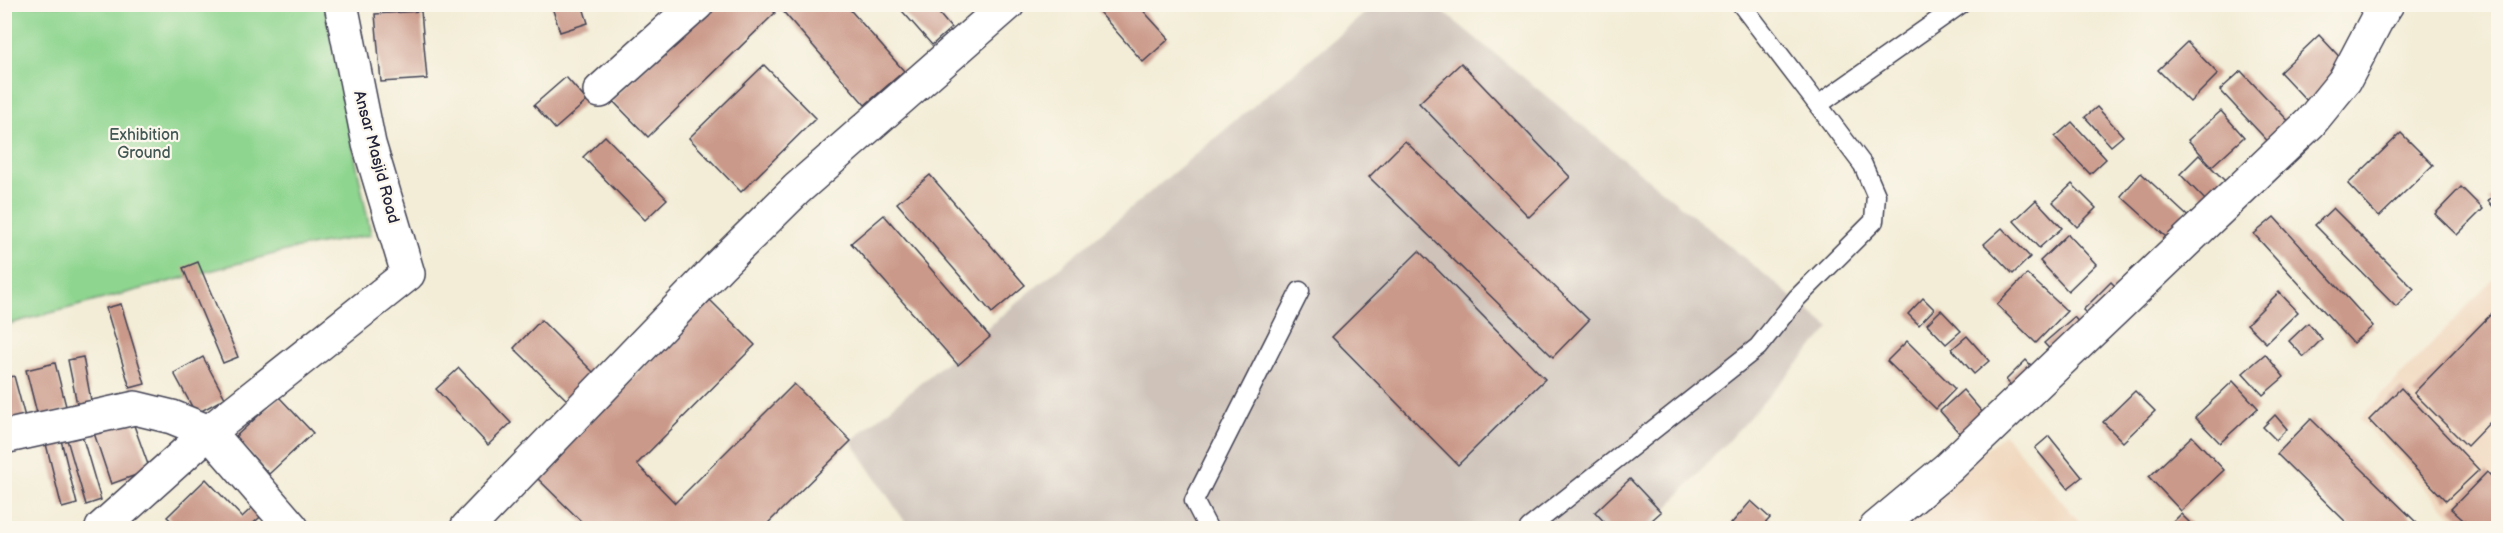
<svg xmlns="http://www.w3.org/2000/svg" width="2503" height="533" viewBox="0 0 2503 533" font-family="'Balsamiq Sans',sans-serif">
<rect width="100%" height="100%" fill="#fbf7ec"/>
<filter id="ink" filterUnits="userSpaceOnUse"><feTurbulence type="fractalNoise" baseFrequency=".0167" numOctaves="2"/><feDisplacementMap in="SourceGraphic" scale="12" xChannelSelector="R" yChannelSelector="G"/><feConvolveMatrix kernelMatrix="1 2 1 2 8 2 1 2 1" color-interpolation-filters="sRGB"/></filter>
<filter id="wash" filterUnits="userSpaceOnUse"><feTurbulence type="fractalNoise" baseFrequency=".008" numOctaves="4" result="noise"/><feDisplacementMap in="SourceGraphic" scale="24" xChannelSelector="R" yChannelSelector="G"/><feGaussianBlur stdDeviation="1.35" result="paint"/><feColorMatrix in="noise" values="0 0 0 0 0 0 0 0 0 0 0 0 0 0 0 0 0 1.4 0 .05"/><feComposite in="paint" operator="in"/></filter>
<g filter="url(#wash)">
<rect width="100%" height="100%" fill="#f3edd7"/>
<!-- built -->
<g fill="#f0d6bc">
<polygon points="2498,274 2498,528 2463,528 2359,419"/>
<polygon points="2004,434 2085,528 1894,528"/>
</g>
<!-- industrial -->
<polygon fill="#cec2b9" points="1375,5 1435,5 1830,328 1649,528 909,528 851,441"/>
<!-- green -->
<polygon fill="#8ed58f" stroke="#587c65" stroke-width="1.5" points="5,5 324,5 371,235 293,249 5,325"/>
<g id="blocks">
<!-- building -->
<g fill="#ca9989">
<polygon points="551,4 582,4 588,23 560,32"/>
<polygon points="709,4 767,4 775,13 648,137 612,100"/>
<polygon points="784,4 845,4 904,71 865,105 780,8"/>
<polygon points="896,4 931,4 951,28 932,45"/>
<polygon points="1093,5 1138,5 1169,39 1143,62"/>
<polygon points="421,11 427,79 381,82 375,14"/>
<polygon points="2319,35 2348,66 2309,103 2280,72"/>
<polygon points="2187,42 2218,74 2190,102 2158,70"/>
<polygon points="1461,63 1570,177 1529,217 1419,103"/>
<polygon points="764,65 816,118 741,192 689,138"/>
<polygon points="2241,71 2297,130 2276,150 2220,90"/>
<polygon points="566,77 587,101 555,129 534,105"/>
<polygon points="2097,107 2123,136 2111,146 2085,117"/>
<polygon points="2221,111 2244,137 2212,166 2188,140"/>
<polygon points="2072,122 2106,159 2090,174 2055,137"/>
<polygon points="2401,133 2433,165 2379,217 2348,184"/>
<polygon points="605,136 667,199 645,220 583,157"/>
<polygon points="1405,141 1589,320 1553,357 1369,177"/>
<polygon points="2199,155 2229,185 2209,204 2180,174"/>
<polygon points="2141,173 2196,224 2176,246 2121,196"/>
<polygon points="930,175 1025,285 992,313 897,203"/>
<polygon points="2072,184 2096,208 2077,227 2053,202"/>
<polygon points="2461,187 2483,209 2457,235 2435,214"/>
<polygon points="2498,191 2498,212 2488,201"/>
<polygon points="2036,200 2062,228 2039,248 2014,221"/>
<polygon points="2333,208 2414,289 2396,307 2315,225"/>
<polygon points="884,215 990,337 958,365 851,243"/>
<polygon points="2274,217 2373,326 2353,343 2254,234"/>
<polygon points="2002,228 2030,257 2013,274 1984,244"/>
<polygon points="2068,234 2096,264 2068,291 2040,261"/>
<polygon points="1419,251 1545,379 1458,465 1332,337"/>
<polygon points="198,262 238,357 223,363 183,268"/>
<polygon points="2027,274 2067,311 2036,343 1997,305"/>
<polygon points="2111,282 2123,294 2095,322 2083,310"/>
<polygon points="2279,292 2298,312 2266,343 2247,324"/>
<polygon points="1923,298 1934,309 1919,325 1908,314"/>
<polygon points="710,300 755,345 637,464 675,503 794,384 851,441 763,528 588,528 535,476"/>
<polygon points="121,304 145,384 130,388 106,308"/>
<polygon points="2498,307 2498,414 2467,446 2414,393"/>
<polygon points="1941,310 1961,331 1946,344 1927,324"/>
<polygon points="2074,317 2088,333 2059,359 2044,343"/>
<polygon points="541,320 601,380 574,407 514,348"/>
<polygon points="2308,323 2322,339 2304,357 2289,341"/>
<polygon points="1967,336 1989,361 1974,374 1952,349"/>
<polygon points="1907,341 1955,389 1936,409 1887,361"/>
<polygon points="2265,354 2284,377 2263,395 2243,373"/>
<polygon points="83,357 92,406 78,409 68,360"/>
<polygon points="203,357 225,398 196,414 174,373"/>
<polygon points="2026,360 2040,375 2020,395 2006,380"/>
<polygon points="55,363 67,410 38,417 26,370"/>
<polygon points="459,368 511,423 488,445 436,389"/>
<polygon points="14,376 26,421 4,427 4,378"/>
<polygon points="2233,381 2258,408 2220,443 2195,417"/>
<polygon points="2401,388 2479,470 2446,501 2369,420"/>
<polygon points="1963,390 1990,421 1967,442 1940,411"/>
<polygon points="2135,391 2155,411 2123,442 2103,422"/>
<polygon points="279,397 313,433 269,474 235,437"/>
<polygon points="2275,415 2287,429 2276,440 2263,427"/>
<polygon points="131,417 150,470 111,484 93,430"/>
<polygon points="2311,419 2422,528 2352,528 2277,454"/>
<polygon points="81,432 101,500 86,505 66,436"/>
<polygon points="2049,436 2082,477 2068,488 2035,448"/>
<polygon points="2192,436 2224,470 2181,511 2149,477"/>
<polygon points="61,440 77,504 62,508 46,444"/>
<polygon points="2487,472 2498,483 2498,528 2472,528 2451,509"/>
<polygon points="206,479 242,517 259,501 268,510 248,528 179,528 167,517"/>
<polygon points="1630,479 1661,512 1643,528 1610,528 1595,512"/>
<polygon points="1751,501 1770,518 1761,528 1736,528 1731,524"/>
<polygon points="2181,514 2195,528 2167,528"/>
</g>
</g>
</g>
<g filter="url(#ink)">
<use href="#blocks" fill-opacity="0" stroke="#414052" stroke-width="1.5"/>
<g fill="none" stroke-linecap="round" stroke-linejoin="round">
<!-- service casing -->
<g stroke="#414052" stroke-width="21">
<g id="service">
<polyline points="1741,4 1818,105 1961,4"/>
<polyline points="1208,528 1194,501 1300,291"/>
<polyline points="1529,528 1758,347 1797,298 1874,221 1876,195 1863,165 1818,105"/>
</g>
</g>
<!-- minor casing -->
<g stroke="#414052" stroke-width="36">
<g id="minor">
<polyline points="600,91 697,4"/>
<polyline points="4,437 135,408 172,417 209,432 408,274 369,144 341,4"/>
<polyline points="102,528 209,432 292,528"/>
<polyline points="467,528 719,266 797,189 1008,4"/>
<polyline points="1876,528 1948,468 2310,123 2345,80 2376,21 2387,4"/>
</g>
</g>
<!-- service -->
<use href="#service" stroke="#fff" stroke-width="18"/>
<!-- minor -->
<use href="#minor" stroke="#fff" stroke-width="33"/>
</g>
</g>
<g text-anchor="middle" dominant-baseline="central" stroke-width="4.5" stroke-linejoin="round" paint-order="stroke">
<!-- park labels -->
<g font-size="16" fill="#425854" stroke="#fbf7ec">
<text x="144" y="135">Exhibition<tspan x="144" dy="18">Ground</tspan></text>
</g>
<!-- street labels -->
<g font-size="16" fill="#22223b" stroke="#fbf7ec">
<text transform="translate(376 157) rotate(75)">Ansar Masjid Road</text>
</g>
</g>
<!-- margin -->
<rect width="2503" height="533" fill="none" stroke="#fbf7ec" stroke-width="24"/>
</svg>
